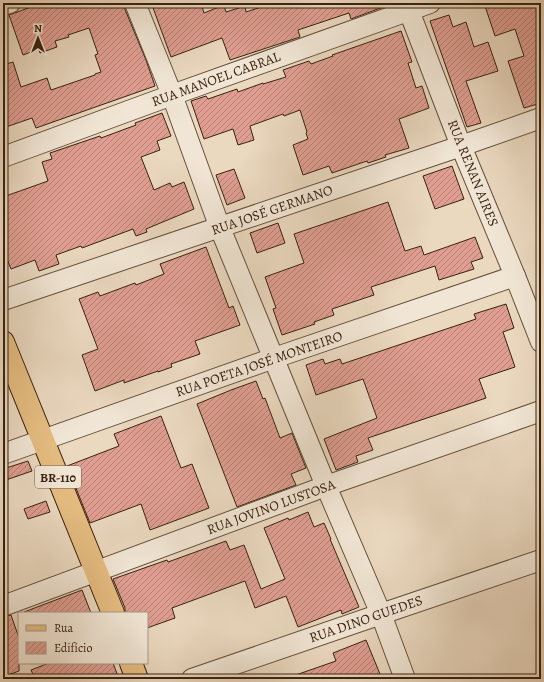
<svg xmlns="http://www.w3.org/2000/svg" width="544" height="682" viewBox="0 0 544 682" font-family="Alegreya,serif">
<defs>
<pattern id="building-hatch" width="6" height="6" patternUnits="userSpaceOnUse"><rect width="6" height="6" fill="#df9e91"/><path d="M-1 1l2-2M0 6l6-6M5 7l2-2" fill="none" stroke="#b68075"/></pattern>
</defs>
<rect width="100%" height="100%" fill="#ead8bf"/>
<filter id="stains"><feTurbulence type="fractalNoise" baseFrequency=".005" numOctaves="4"/><feColorMatrix values="0 0 0 0 .2 0 0 0 0 .09 0 0 0 0 .02 0 0 0 .5 -.17"/></filter>
<radialGradient id="worn" r=".72"><stop offset=".6" stop-color="#630" stop-opacity="0"/><stop offset="1" stop-color="#630" stop-opacity=".3"/></radialGradient>
<!-- building -->
<g fill="url(#building-hatch)" stroke="#392210">
<polygon points="42,3 124,3 124,7 146,60 155,86 36,128 32,118 3,128 3,65 13,62 21,87 47,78 51,90 95,75 95,74 101,72 95,55 98,54 89,28 68,35 69,37 55,41 57,47 40,53 39,49 23,55 9,15"/>
<polygon points="159,3 201,3 204,13 224,5 226,12 245,6 246,12 273,3 394,3 351,19 349,13 298,30 300,37 230,60 222,38 171,57 152,5"/>
<polygon points="484,3 541,3 541,103 524,108 508,61 524,56 515,29 495,36"/>
<polygon points="449,15 453,27 466,22 474,47 488,42 498,71 466,81 481,123 467,127 430,21"/>
<polygon points="401,31 412,62 408,63 416,88 422,86 429,108 399,119 409,148 385,155 386,157 368,163 367,161 332,173 329,166 303,175 293,145 308,139 306,133 307,132 300,110 284,116 283,114 250,126 254,140 238,145 233,129 204,139 191,101 206,96 208,99 237,89 238,92 263,83 263,84 286,77 283,70 309,61 311,64 333,56 332,55"/>
<polygon points="162,113 171,136 157,141 160,150 141,157 154,190 170,183 172,187 184,182 194,209 146,229 147,232 136,236 133,229 82,248 81,246 56,255 59,264 39,271 35,260 11,269 5,254 3,255 3,197 48,181 42,162 52,159 50,153 100,136 101,138 136,125 135,123"/>
<polygon points="452,166 464,199 435,209 423,176"/>
<polygon points="234,169 245,198 227,205 216,175"/>
<polygon points="388,202 405,251 421,246 424,255 475,237 483,258 471,262 474,269 439,280 435,266 371,287 374,295 332,309 334,315 314,322 315,324 282,335 273,309 276,308 265,277 304,263 294,234"/>
<polygon points="278,223 285,243 257,253 250,233"/>
<polygon points="206,247 229,308 233,306 240,325 195,341 200,354 171,364 172,367 158,372 158,371 124,383 124,380 95,391 82,355 98,349 79,299 98,292 100,296 135,283 136,285 164,274 160,264"/>
<polygon points="506,304 514,328 503,332 515,367 479,379 486,398 368,438 373,450 356,456 358,462 336,470 324,439 377,418 363,379 316,395 306,365 323,359 325,364 340,359 342,364 476,319 474,314"/>
<polygon points="256,381 263,399 265,398 280,438 292,433 306,468 291,474 296,485 237,507 197,404 231,390"/>
<polygon points="161,416 181,468 192,464 209,508 150,530 141,504 90,523 67,466 119,446 114,434"/>
<polygon points="28,461 32,471 3,481 3,469"/>
<polygon points="46,501 50,512 28,519 24,509"/>
<polygon points="308,512 314,527 324,523 331,539 330,539 359,607 342,614 341,610 298,627 286,596 255,608 245,581 172,608 175,618 147,628 147,613 125,613 125,608 113,579 167,560 168,562 226,541 230,550 244,545 261,589 285,579 264,528 288,518 289,520"/>
<polygon points="82,590 91,613 25,613 24,612"/>
<polygon points="11,615 19,638 19,671 3,677 3,617"/>
<polygon points="366,640 382,679 291,679 290,677 336,661 333,653"/>
<polygon points="49,663 113,663 119,679 35,679 31,670"/>
</g>
<g fill="none" stroke-linecap="round" stroke-linejoin="round">
<!-- minor casing -->
<g stroke="#65503c" stroke-width="22">
<g id="minor">
<polyline points="135,3 172,95 220,228 326,486 381,614 405,679"/>
<polyline points="406,3 461,146 515,276 541,342"/>
<polyline points="3,5 10,3"/>
<polyline points="3,157 172,95 430,3"/>
<polyline points="3,300 461,146 541,118"/>
<polyline points="3,454 274,358 515,276"/>
<polyline points="3,606 326,486 541,411"/>
<polyline points="192,679 381,614 541,560"/>
</g>
</g>
<!-- major casing -->
<g stroke="#392210" stroke-width="24">
<g id="major">
<polyline points="3,342 113,613"/>
<polyline points="131,663 137,679"/>
</g>
</g>
<!-- minor -->
<use href="#minor" stroke="#f1e6d5" stroke-width="20"/>
<!-- major -->
<use href="#major" stroke="#e5bc80" stroke-width="22"/>
</g>
<g text-anchor="middle" dominant-baseline="central" stroke-width="4" stroke-linejoin="round" paint-order="stroke">
<!-- shield labels -->
<rect fill="#f1e6d5" stroke="#705d4b" stroke-width="1" x="35" y="466" width="46" height="22" rx="3"/>
<g font-size="13" font-weight="bold" fill="#392210">
<text x="58" y="477">BR-110</text>
</g>
<!-- street labels -->
<g font-size="14" fill="#392210" stroke="#f1e6d5">
<text transform="translate(216 79) rotate(-20)">RUA MANOEL CABRAL</text>
<text transform="translate(473 173) rotate(68)">RUA RENAN AIRES</text>
<text transform="translate(272 210) rotate(-19)">RUA JOSÉ GERMANO</text>
<text transform="translate(259 364) rotate(-19)">RUA POETA JOSÉ MONTEIRO</text>
<text transform="translate(271 507) rotate(-20)">RUA JOVINO LUSTOSA</text>
<text transform="translate(366 619) rotate(-19)">RUA DINO GUEDES</text>
</g>
</g>
<!-- margin -->
<rect width="544" height="682" fill="none" stroke="#ead8bf" stroke-width="16"/>
<rect x="4" y="4" width="536" height="674" fill="none" stroke="#392210" stroke-width="2"/>
<rect x="8" y="8" width="528" height="666" fill="none" stroke="#392210"/>
<!-- legend -->
<rect x="18" y="612" width="130" height="52" fill="#f1e6d5" stroke="#a79886"/>
<rect x="26" y="625" width="20" height="6" fill="#e5bc80" stroke="#a79886"/>
<text x="54" y="632" font-size="12" fill="#392210">Rua</text>
<rect x="26" y="642" width="20" height="12" fill="url(#building-hatch)" stroke="#a79886"/>
<text x="54" y="652" font-size="12" fill="#392210">Edifício</text>
<!-- north arrow -->
<g transform="translate(38 38)" stroke="#f1e6d5" stroke-width="3" paint-order="stroke">
<path d="M0-3L7 15L0 10L-7 15Z" fill="#392210"/>
<text y="-6" font-size="11" font-weight="bold" text-anchor="middle" fill="#392210">N</text>
</g>
<rect width="100%" height="100%" filter="url(#stains)"/>
<rect width="100%" height="100%" fill="url(#worn)"/>
</svg>
